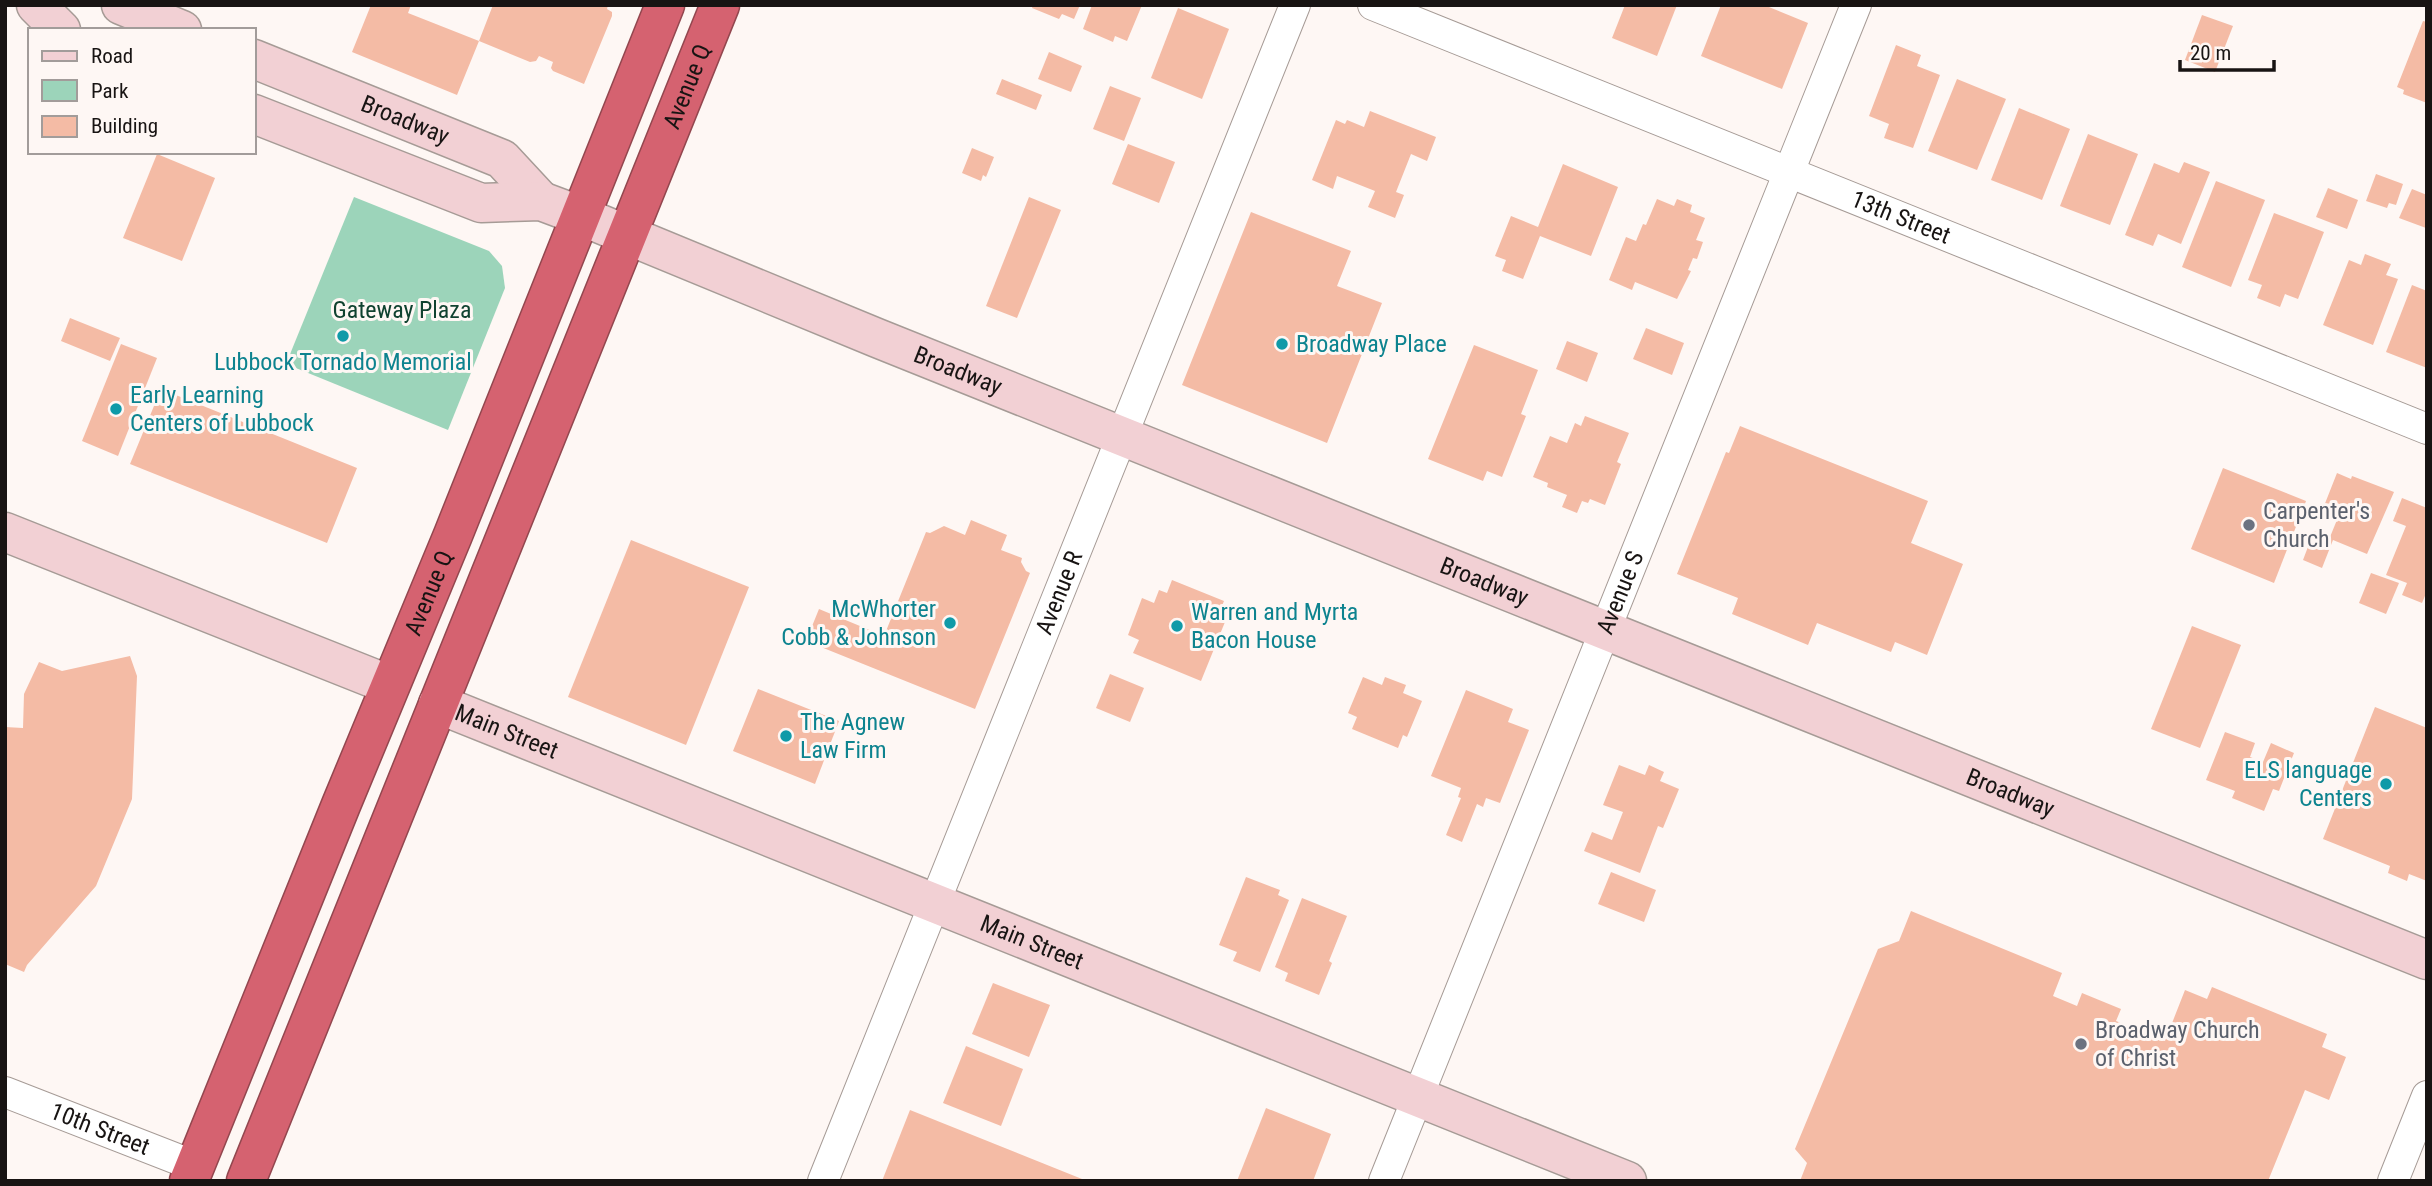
<svg xmlns="http://www.w3.org/2000/svg" width="2432" height="1186" viewBox="0 0 2432 1186" font-family="'Roboto Condensed',sans-serif">
<rect width="100%" height="100%" fill="#fef7f4"/>
<!-- green -->
<polygon fill="#9cd4ba" points="354,197 489,251 502,266 505,288 448,430 286,364"/>
<!-- building -->
<g fill="#f4bba5">
<polygon points="371,5 411,5 408,13 479,41 457,95 352,52"/>
<polygon points="493,5 608,5 607,9 612,12 612,16 584,84 553,71 551,68 553,62 539,56 536,61 530,62 479,41"/>
<polygon points="1033,5 1080,5 1074,19 1062,14 1059,19 1032,8"/>
<polygon points="1092,5 1142,5 1127,41 1115,36 1113,42 1083,29"/>
<polygon points="1625,5 1677,5 1657,56 1612,38"/>
<polygon points="1721,5 1764,5 1808,23 1782,89 1701,56"/>
<polygon points="1178,8 1229,29 1202,99 1151,78"/>
<polygon points="2202,15 2233,26 2215,72 2185,60"/>
<polygon points="2423,21 2427,22 2427,103 2403,94 2404,90 2397,87"/>
<polygon points="1896,45 1921,55 1917,66 1940,75 1913,148 1884,138 1889,124 1869,116"/>
<polygon points="1049,52 1082,66 1071,92 1038,79"/>
<polygon points="1002,79 1042,95 1036,110 996,94"/>
<polygon points="1957,79 2006,99 1977,170 1928,151"/>
<polygon points="1110,86 1141,98 1124,141 1093,129"/>
<polygon points="2019,108 2070,129 2042,200 1991,180"/>
<polygon points="1370,111 1436,137 1427,161 1411,154 1396,192 1404,195 1395,218 1368,207 1375,191 1337,176 1333,189 1312,180 1336,120 1345,124 1347,120 1364,127"/>
<polygon points="2088,134 2138,154 2110,225 2060,206"/>
<polygon points="1128,144 1175,162 1159,203 1112,184"/>
<polygon points="972,148 994,157 986,177 983,175 981,181 962,173"/>
<polygon points="157,154 215,178 182,261 123,238"/>
<polygon points="2184,162 2210,172 2181,244 2158,234 2153,246 2125,235 2154,163 2179,173"/>
<polygon points="1563,164 1618,187 1591,256 1540,236 1523,279 1502,271 1506,260 1495,256 1511,216 1538,227"/>
<polygon points="2376,174 2403,184 2396,205 2389,203 2387,208 2366,201"/>
<polygon points="2216,181 2265,200 2231,287 2182,267"/>
<polygon points="2328,188 2358,200 2347,229 2316,217"/>
<polygon points="2412,189 2427,195 2426,228 2399,218"/>
<polygon points="1029,197 1061,210 1017,318 986,306"/>
<polygon points="1657,199 1674,206 1677,199 1692,205 1690,212 1705,218 1696,240 1703,242 1697,259 1693,258 1688,270 1691,271 1677,299 1635,282 1632,290 1609,280 1626,237 1636,241 1643,224 1646,225"/>
<polygon points="1251,212 1351,251 1337,286 1382,303 1327,443 1182,385"/>
<polygon points="2274,213 2324,232 2298,299 2285,294 2280,307 2257,298 2262,285 2248,280"/>
<polygon points="2365,254 2391,264 2386,275 2398,279 2373,345 2323,325 2349,260 2361,265"/>
<polygon points="2412,285 2427,291 2427,368 2386,352"/>
<polygon points="70,318 120,338 110,361 61,341"/>
<polygon points="1646,328 1684,343 1672,375 1633,359"/>
<polygon points="1567,341 1598,353 1587,382 1556,369"/>
<polygon points="121,344 157,358 118,456 82,441"/>
<polygon points="1474,345 1538,370 1521,414 1526,416 1502,477 1487,471 1483,481 1428,459"/>
<polygon points="161,389 357,468 327,543 130,464"/>
<polygon points="1585,416 1629,433 1617,462 1621,464 1605,505 1590,499 1588,503 1582,501 1577,513 1562,507 1567,495 1547,487 1548,483 1533,477 1550,436 1567,443 1575,423 1581,426"/>
<polygon points="1740,426 1928,501 1911,543 1963,564 1927,655 1895,642 1891,652 1817,623 1808,645 1732,614 1738,598 1677,574 1726,452 1729,453"/>
<polygon points="2223,468 2306,501 2274,583 2191,549"/>
<polygon points="2337,473 2351,479 2352,476 2394,492 2367,554 2333,540 2322,568 2303,560 2314,531 2330,537 2339,515 2337,514 2338,511 2324,506"/>
<polygon points="2402,498 2427,508 2427,591 2422,603 2402,595 2407,583 2386,575 2406,526 2393,521"/>
<polygon points="971,520 1007,535 1001,550 1022,558 1021,562 1026,571 1030,573 975,709 806,641 819,609 884,636 926,532 930,533 944,526 965,535"/>
<polygon points="631,540 749,587 686,745 568,697"/>
<polygon points="2371,573 2399,583 2386,614 2359,603"/>
<polygon points="1172,580 1224,601 1219,613 1227,617 1201,681 1133,653 1139,640 1128,635 1142,598 1154,603 1159,590 1167,593"/>
<polygon points="2192,626 2241,645 2200,748 2151,729"/>
<polygon points="130,656 137,676 132,799 96,886 27,965 24,972 5,964 5,727 23,728 24,694 39,662 62,671"/>
<polygon points="1110,674 1144,688 1130,722 1096,708"/>
<polygon points="1363,677 1382,685 1385,677 1406,685 1403,693 1422,701 1407,737 1403,735 1398,748 1352,729 1357,717 1348,713"/>
<polygon points="758,689 839,721 815,784 733,751"/>
<polygon points="1466,690 1513,709 1508,722 1529,730 1500,803 1486,798 1483,807 1477,804 1462,842 1446,835 1461,798 1458,797 1461,788 1431,776"/>
<polygon points="2375,707 2427,728 2427,881 2409,874 2407,881 2388,873 2390,866 2323,839"/>
<polygon points="2225,732 2255,743 2250,757 2263,762 2271,743 2294,753 2288,768 2286,767 2284,772 2286,773 2279,791 2273,789 2264,811 2232,798 2235,791 2206,780"/>
<polygon points="1619,765 1645,775 1649,765 1664,772 1660,781 1679,789 1663,828 1658,826 1640,873 1584,851 1592,832 1612,840 1623,812 1603,805"/>
<polygon points="1611,872 1656,890 1644,922 1598,904"/>
<polygon points="1246,877 1280,890 1278,895 1289,900 1260,972 1233,961 1237,952 1219,945"/>
<polygon points="1302,898 1347,916 1329,961 1332,963 1319,995 1285,981 1288,973 1275,967"/>
<polygon points="1911,911 2062,973 2053,996 2077,1006 2082,993 2121,1009 2116,1021 2165,1041 2185,990 2207,999 2212,987 2327,1034 2322,1047 2346,1057 2329,1100 2305,1090 2268,1181 1800,1181 1807,1163 1795,1149 1878,949 1899,941"/>
<polygon points="993,983 1050,1005 1029,1057 972,1034"/>
<polygon points="966,1046 1023,1069 1001,1126 943,1103"/>
<polygon points="1266,1108 1331,1134 1313,1181 1237,1181"/>
<polygon points="910,1110 1087,1181 882,1181"/>
</g>
<g fill="none" stroke-linecap="round" stroke-linejoin="round">
<!-- street casing -->
<g stroke="#a69b96" stroke-width="32">
<g id="street">
<path id="s1" d="M1373,5L2427,429"/>
<path id="s2" d="M5,1092L195,1166"/>
<path id="s3" d="M823,1181L1295,5"/>
<path id="s4" d="M1384,1181L1856,5"/>
<polyline points="2393,1181 2427,1096"/>
</g>
</g>
<!-- secondary casing -->
<g stroke="#a69b96" stroke-width="41">
<g id="secondary">
<polyline points="36,5 61,30"/>
<polyline points="121,5 182,30"/>
<path id="s5" d="M254,59L502,159L541,201"/>
<path id="s6" d="M254,114L481,203L541,201L581,216L877,338L2427,960"/>
<polyline points="5,532 390,685"/>
<path id="s7" d="M438,704L1627,1181"/>
</g>
</g>
<!-- highway casing -->
<g stroke="#93474f" stroke-width="41">
<g id="highway">
<path id="s8" d="M189,1181L341,805L453,535L665,5"/>
<path id="s9" d="M246,1181L720,5"/>
</g>
</g>
<!-- street -->
<use href="#street" stroke="#fff" stroke-width="30"/>
<!-- secondary -->
<use href="#secondary" stroke="#f2d0d4" stroke-width="38"/>
<!-- highway -->
<use href="#highway" stroke="#d56270" stroke-width="38"/>
</g>
<!-- markers -->
<g fill="#0f9aa8" stroke="#fef7f4" stroke-width="2.5">
<circle cx="343" cy="336" r="7"/>
<circle cx="1282" cy="344" r="7"/>
<circle cx="116" cy="409" r="7"/>
<circle cx="950" cy="623" r="7"/>
<circle cx="1177" cy="626" r="7"/>
<circle cx="786" cy="736" r="7"/>
<circle cx="2386" cy="784" r="7"/>
</g>
<g fill="#6b7280" stroke="#fef7f4" stroke-width="2.5">
<circle cx="2249" cy="525" r="7"/>
<circle cx="2081" cy="1044" r="7"/>
</g>
<g text-anchor="middle" dominant-baseline="central" stroke-width="6" stroke-linejoin="round" paint-order="stroke">
<!-- street labels -->
<g font-size="24" fill="#181413" stroke="#fef7f4">
<text stroke="none"><textPath href="#s9" startOffset="1180">Avenue Q</textPath></text>
<text stroke="none"><textPath href="#s5" startOffset="163">Broadway</textPath></text>
<text stroke="none"><textPath href="#s1" startOffset="569">13th Street</textPath></text>
<text stroke="none"><textPath href="#s6" startOffset="754">Broadway</textPath></text>
<text stroke="none"><textPath href="#s6" startOffset="1321">Broadway</textPath></text>
<text stroke="none"><textPath href="#s8" startOffset="635">Avenue Q</textPath></text>
<text stroke="none"><textPath href="#s3" startOffset="634">Avenue R</textPath></text>
<text stroke="none"><textPath href="#s4" startOffset="634">Avenue S</textPath></text>
<text stroke="none"><textPath href="#s7" startOffset="74">Main Street</textPath></text>
<text stroke="none"><textPath href="#s6" startOffset="1888">Broadway</textPath></text>
<text stroke="none"><textPath href="#s7" startOffset="640">Main Street</textPath></text>
<text stroke="none"><textPath href="#s2" startOffset="102">10th Street</textPath></text>
</g>
<!-- park labels -->
<g font-size="24" fill="#104230" stroke="#fef7f4">
<text x="402" y="310">Gateway Plaza</text>
</g>
<!-- culture labels -->
<g font-size="24" fill="#0d838f" stroke="#fef7f4" text-anchor="start">
<text x="1296" y="344">Broadway Place</text>
<text x="343" y="362" text-anchor="middle">Lubbock Tornado Memorial</text>
<text x="130" y="395">Early Learning<tspan x="130" dy="28">Centers of Lubbock</tspan></text>
<text x="936" y="609" text-anchor="end">McWhorter<tspan x="936" dy="28">Cobb &amp; Johnson</tspan></text>
<text x="1191" y="612">Warren and Myrta<tspan x="1191" dy="28">Bacon House</tspan></text>
<text x="800" y="722">The Agnew<tspan x="800" dy="28">Law Firm</tspan></text>
<text x="2372" y="770" text-anchor="end">ELS language<tspan x="2372" dy="28">Centers</tspan></text>
</g>
<!-- worship labels -->
<g font-size="24" fill="#5b616d" stroke="#fef7f4" text-anchor="start">
<text x="2263" y="511">Carpenter's<tspan x="2263" dy="28">Church</tspan></text>
<text x="2095" y="1030">Broadway Church<tspan x="2095" dy="28">of Christ</tspan></text>
</g>
</g>
<!-- border -->
<rect width="2432" height="1186" fill="none" stroke="#181413" stroke-width="14"/>
<!-- legend -->
<rect x="28" y="28" width="228" height="126" fill="#fef7f4" stroke="#a29c9a" stroke-width="2"/>
<rect x="42" y="51" width="35" height="10" fill="#f2d0d4" stroke="#a29c9a" stroke-width="2"/>
<text x="91" y="63" font-size="21" fill="#181413">Road</text>
<rect x="42" y="80" width="35" height="21" fill="#9cd4ba" stroke="#a29c9a" stroke-width="2"/>
<text x="91" y="98" font-size="21" fill="#181413">Park</text>
<rect x="42" y="116" width="35" height="21" fill="#f4bba5" stroke="#a29c9a" stroke-width="2"/>
<text x="91" y="133" font-size="21" fill="#181413">Building</text>
<!-- scale -->
<path d="M2180 60v10h94v-10" fill="none" stroke="#181413" stroke-width="3.5"/>
<text x="2190" y="60" font-size="21" fill="#181413" stroke="#fef7f4" stroke-width="5" paint-order="stroke">20 m</text>
</svg>
